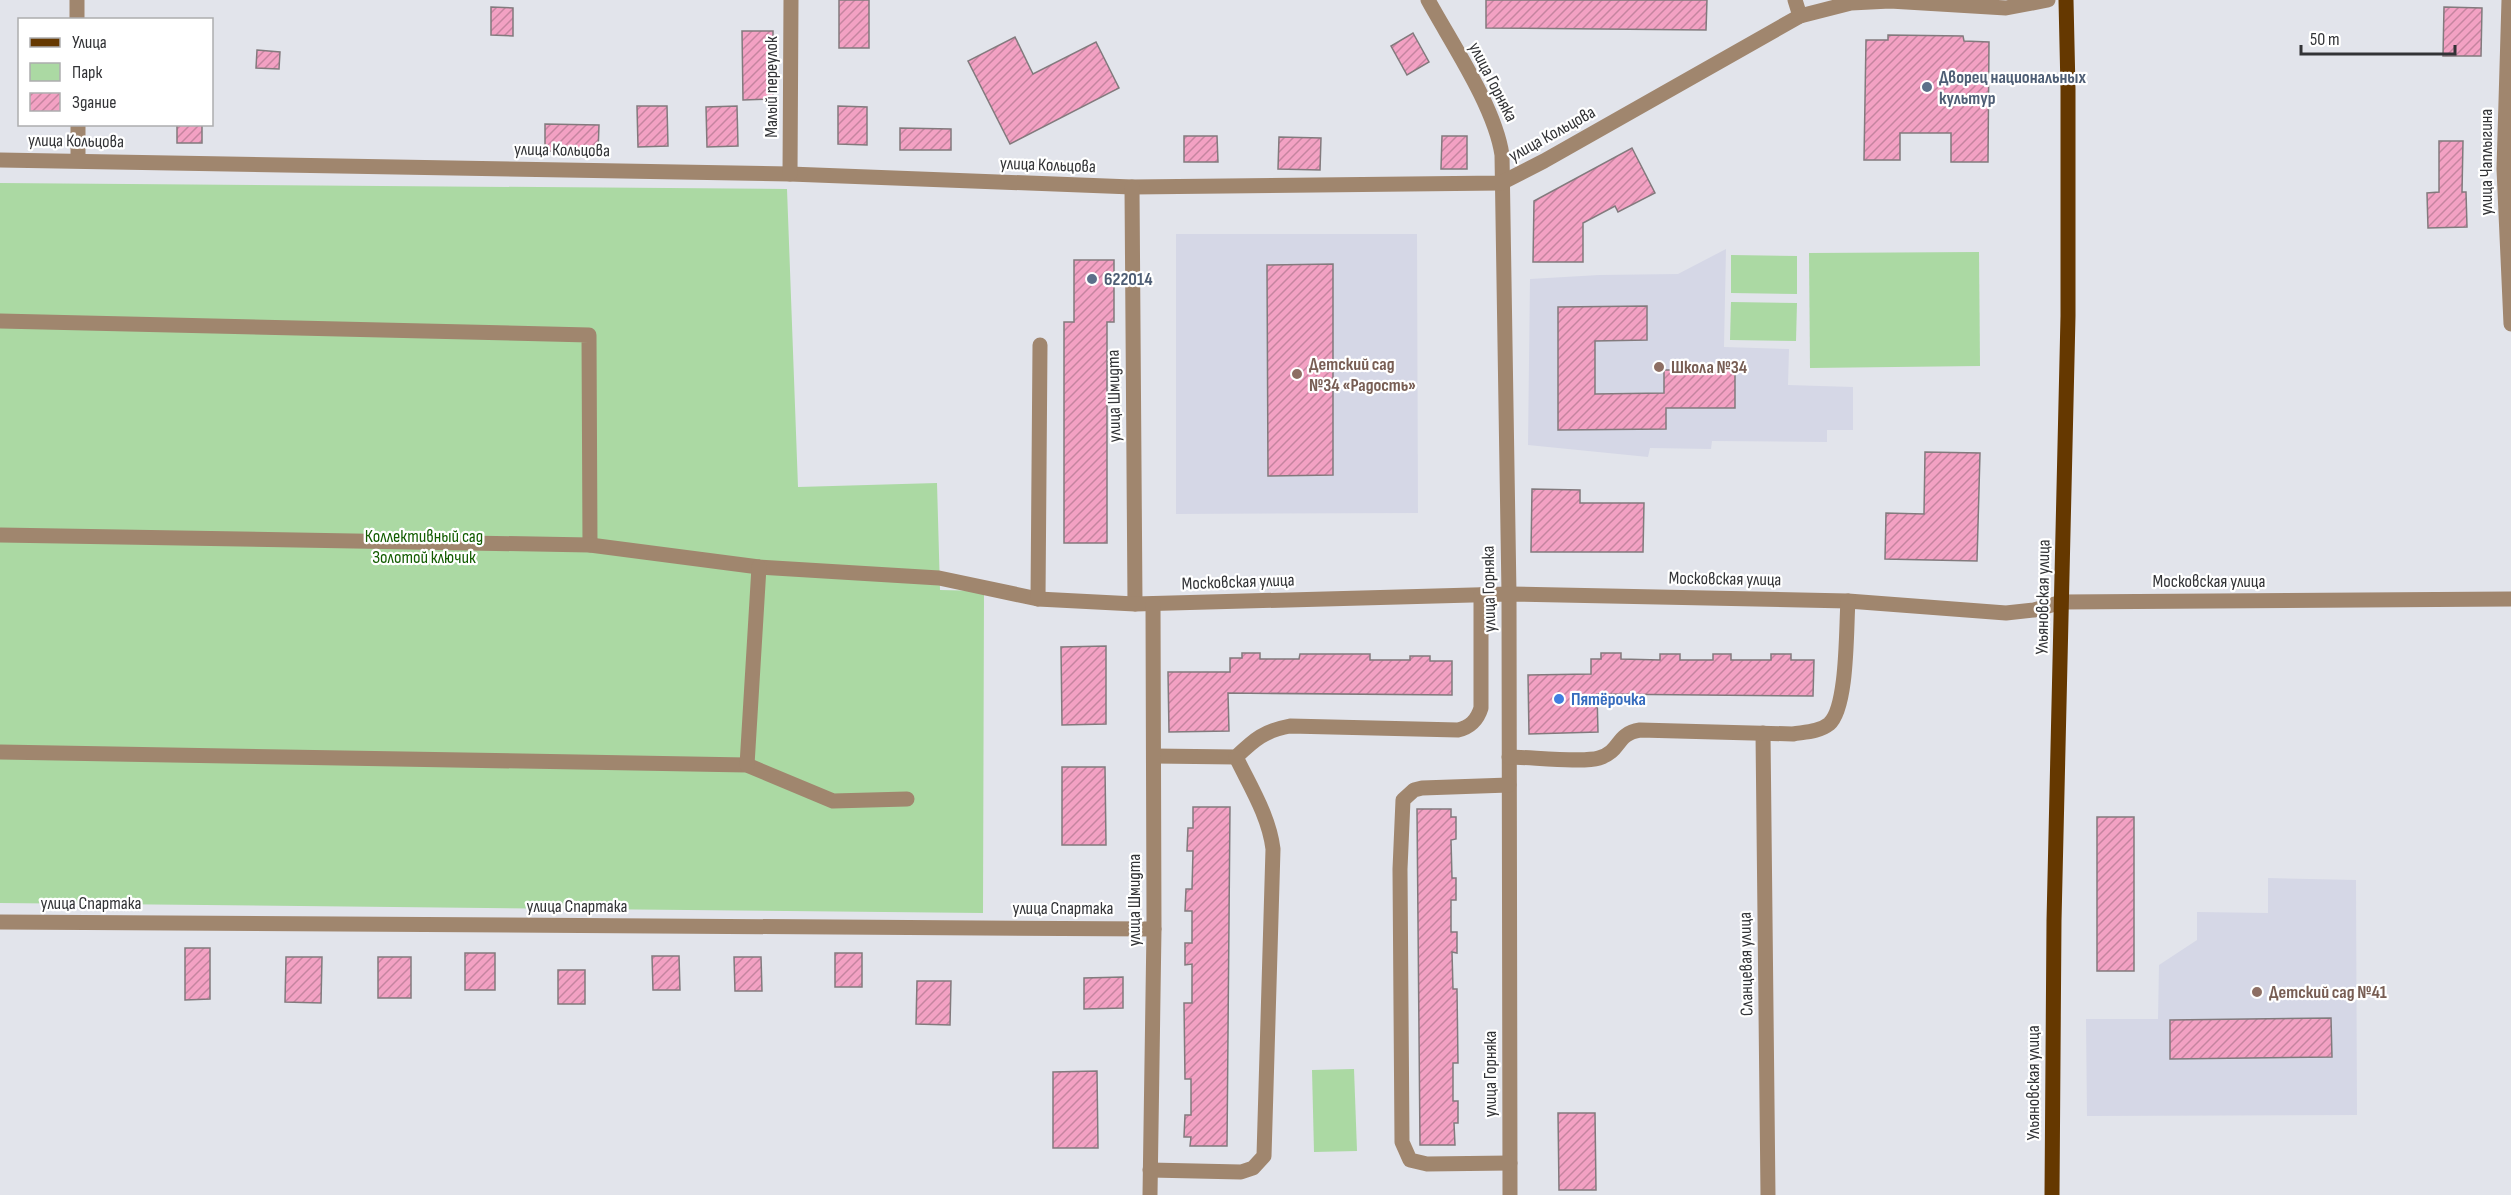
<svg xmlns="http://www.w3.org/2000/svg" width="2511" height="1195" viewBox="0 0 2511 1195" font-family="'Sofia Sans Condensed',sans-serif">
<defs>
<pattern id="building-hatch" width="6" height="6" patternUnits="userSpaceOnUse" patternTransform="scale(1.5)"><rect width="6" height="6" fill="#f3a1c3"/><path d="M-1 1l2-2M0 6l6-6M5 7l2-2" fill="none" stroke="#c5849f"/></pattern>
</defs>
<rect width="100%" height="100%" fill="#e2e4eb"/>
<!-- built -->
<g fill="#d5d7e6">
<polygon points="1176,234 1417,234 1418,513 1176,514"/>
<polygon points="1726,249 1724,347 1789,349 1788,385 1853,387 1853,430 1827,430 1827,442 1712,441 1711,449 1650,448 1648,457 1528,445 1530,279 1599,275 1678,274"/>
<polygon points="2268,878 2356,880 2357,1115 2087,1116 2086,1019 2158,1019 2159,965 2197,940 2197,912 2268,913"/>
</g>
<!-- green -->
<g fill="#abd9a3">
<polygon points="0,183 787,189 798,487 937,483 940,590 984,591 983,913 0,903"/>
<polygon points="1979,252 1980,366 1810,368 1809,253"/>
<polygon points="1731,255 1797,256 1797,294 1731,293"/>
<polygon points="1731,302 1797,303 1796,341 1730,340"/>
<polygon points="1354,1069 1357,1151 1314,1152 1312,1070"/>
</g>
<!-- building -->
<g fill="url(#building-hatch)" stroke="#827a7d" stroke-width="1.5">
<rect x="839" y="0" width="30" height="48"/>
<polygon points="1486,0 1707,0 1706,30 1486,28"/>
<polygon points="491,7 513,8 513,36 491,35"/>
<polygon points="2444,7 2482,8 2481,56 2443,56"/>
<polygon points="742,31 773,31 773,99 743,100"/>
<polygon points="1413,33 1429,62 1407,75 1391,46"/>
<polygon points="1888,35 1963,36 1964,41 1989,42 1988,162 1951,162 1951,133 1900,133 1900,160 1864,160 1866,40 1888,40"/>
<polygon points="1015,37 1033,74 1096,42 1119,88 1010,144 968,61"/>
<polygon points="257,50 280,52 279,69 256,68"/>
<polygon points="637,106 667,106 668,146 638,147"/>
<polygon points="737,106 738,146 707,147 706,107"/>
<polygon points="838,106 867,107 867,145 838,144"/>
<rect x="177" y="124" width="25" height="19"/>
<polygon points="545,124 599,125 598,152 545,151"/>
<polygon points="900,128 951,129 951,150 900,150"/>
<polygon points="1184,136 1217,136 1218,162 1184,162"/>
<polygon points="1442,136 1467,136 1467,169 1441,169"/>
<polygon points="1279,137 1321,138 1320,170 1278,169"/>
<polygon points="2439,141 2463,141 2462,192 2466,192 2467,227 2428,228 2427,193 2439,192"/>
<polygon points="1632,148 1655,193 1618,212 1615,206 1583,223 1583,262 1533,262 1534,201"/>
<polygon points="1074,260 1114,260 1114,322 1107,322 1107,543 1064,543 1064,322 1074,322"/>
<polygon points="1333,264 1333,475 1268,476 1267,265"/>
<polygon points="1647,306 1647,340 1595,341 1595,394 1664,393 1664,370 1735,370 1735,408 1666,408 1666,429 1558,430 1558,307"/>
<polygon points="1925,452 1980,453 1977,561 1885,559 1886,513 1924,514"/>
<polygon points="1532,489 1580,490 1580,503 1644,503 1643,552 1531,552"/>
<polygon points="1106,646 1106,724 1062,725 1061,647"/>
<polygon points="1242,653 1260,653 1260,659 1299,659 1300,654 1370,654 1370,660 1410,660 1410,656 1430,656 1430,661 1452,661 1452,695 1228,693 1229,731 1169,732 1168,672 1230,672 1230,658 1242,658"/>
<polygon points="1601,653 1621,653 1621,659 1660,660 1660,654 1680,654 1680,660 1713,660 1713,654 1731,654 1731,660 1771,660 1771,654 1791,654 1791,660 1814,660 1813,696 1597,694 1598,732 1529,734 1528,675 1591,674 1591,659 1601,659"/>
<polygon points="1062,767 1105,767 1106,845 1062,845"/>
<polygon points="1193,807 1230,807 1227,1146 1190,1146 1191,1137 1184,1137 1185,1115 1191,1115 1191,1079 1185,1079 1184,1003 1192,1003 1192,964 1185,965 1185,943 1192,943 1192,911 1185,911 1186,889 1192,889 1193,851 1187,851 1188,828 1193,828"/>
<polygon points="1417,809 1451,809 1451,817 1456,817 1456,839 1451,840 1452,878 1456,878 1456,900 1451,900 1451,932 1457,932 1457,953 1452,952 1453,989 1457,989 1458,1063 1453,1063 1453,1101 1458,1101 1458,1123 1454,1123 1455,1145 1420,1145"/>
<rect x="2097" y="817" width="37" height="154"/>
<polygon points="185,948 210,948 210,999 185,1000"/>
<rect x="465" y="953" width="30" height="37"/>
<rect x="835" y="953" width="27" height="34"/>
<polygon points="652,956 679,956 680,990 653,990"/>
<polygon points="286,957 322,957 321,1003 285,1002"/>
<rect x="378" y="957" width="33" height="41"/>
<polygon points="734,957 761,957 762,991 735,991"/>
<rect x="558" y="970" width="27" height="34"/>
<polygon points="1123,977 1123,1008 1084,1009 1084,978"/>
<polygon points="917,981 951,981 950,1025 916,1024"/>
<polygon points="2331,1018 2332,1057 2170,1059 2170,1020"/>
<polygon points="1097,1071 1098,1148 1053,1148 1053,1072"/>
<polygon points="1558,1113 1595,1113 1596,1190 1559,1190"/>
</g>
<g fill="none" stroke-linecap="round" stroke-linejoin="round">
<!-- minor -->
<g stroke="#a0866e" stroke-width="15">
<polyline points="77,0 77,20"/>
<path d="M1428,0C1452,44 1495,107 1502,155L1509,594L1510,1195"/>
<polyline points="1795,0 1800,16"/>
<polyline points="2509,0 2504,169 2511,324"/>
<polyline points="78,124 78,160"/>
<polyline points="0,160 790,174 1132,187 1501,183 1544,161 1800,16 1851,3 1890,1 2006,8 2048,0"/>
<polyline points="790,174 791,0"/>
<polyline points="1132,187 1135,604"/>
<polyline points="0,321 589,335 590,545"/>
<polyline points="0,535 590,545 759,567 939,578 1038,599 1135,604 1509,594 1848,601 2006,613 2034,610 2062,602 2511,599"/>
<polyline points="1038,599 1040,345"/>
<polyline points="1763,733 1768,1195"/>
<polyline points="0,752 747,765 833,801 907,799"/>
<path d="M1154,756L1236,757C1255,739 1264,731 1290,726L1458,730C1470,727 1477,721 1481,708V595"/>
<path d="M1509,757C1530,757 1583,763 1599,758C1622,751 1615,734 1640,730L1793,734C1805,732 1819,732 1829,724C1848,708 1846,627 1848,601"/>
<polyline points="747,765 759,567"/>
<polyline points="1509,785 1422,788 1414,790 1403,800 1400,869 1402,1142 1410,1160 1427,1164 1510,1163"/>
<polyline points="0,922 1154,929"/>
<path d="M1150,1170L1241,1172L1253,1168L1264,1156L1273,849C1269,816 1250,786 1236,757"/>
<polyline points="1150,1195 1154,929 1153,604"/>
</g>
<!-- major -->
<polyline stroke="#653800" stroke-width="15" points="2052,1195 2054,921 2068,316 2068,89 2066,0"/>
</g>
<!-- markers -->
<g fill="#5c6f8a" stroke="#fff" stroke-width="2">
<circle cx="1927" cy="87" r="6"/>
<circle cx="1092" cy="279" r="6"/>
</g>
<g fill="#8d6e63" stroke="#fff" stroke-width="2">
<circle cx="1659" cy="367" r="6"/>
<circle cx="1297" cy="374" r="6"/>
<circle cx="2257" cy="992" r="6"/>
</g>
<circle fill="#3f7fe0" stroke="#fff" stroke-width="2" cx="1559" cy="699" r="6"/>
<g text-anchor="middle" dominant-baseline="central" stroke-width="4.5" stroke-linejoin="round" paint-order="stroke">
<!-- service labels -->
<g font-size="18" font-weight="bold" fill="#4e5e75" stroke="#fff" text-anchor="start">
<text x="1939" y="77">Дворец национальных<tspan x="1939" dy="21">культур</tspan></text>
<text x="1104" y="279">622014</text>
</g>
<!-- street labels -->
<g font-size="18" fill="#323336" stroke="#fff">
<text transform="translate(1493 82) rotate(63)">улица Горняка</text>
<text transform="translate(771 87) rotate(-90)">Малый переулок</text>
<text transform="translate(1552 134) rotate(-29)">улица Кольцова</text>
<text transform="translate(76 141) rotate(1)">улица Кольцова</text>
<text transform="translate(562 150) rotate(1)">улица Кольцова</text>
<text transform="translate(2486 162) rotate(-90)">улица Чаплыгина</text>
<text transform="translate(1048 165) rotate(2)">улица Кольцова</text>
<text transform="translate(1114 396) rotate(-91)">улица Шмидта</text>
<text transform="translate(1725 579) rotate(1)">Московская улица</text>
<text x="2209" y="581">Московская улица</text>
<text transform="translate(1238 582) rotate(-2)">Московская улица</text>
<text transform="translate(1489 589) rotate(-91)">улица Горняка</text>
<text transform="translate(2043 597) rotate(-89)">Ульяновская улица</text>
<text transform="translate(1134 900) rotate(-90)">улица Шмидта</text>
<text x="91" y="903">улица Спартака</text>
<text x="577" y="906">улица Спартака</text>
<text x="1063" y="908">улица Спартака</text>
<text transform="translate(1746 964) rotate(-91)">Сланцевая улица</text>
<text transform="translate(1490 1074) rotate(-90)">улица Горняка</text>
<text transform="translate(2033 1083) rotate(-90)">Ульяновская улица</text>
</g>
<!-- education labels -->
<g font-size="18" font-weight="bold" fill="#785e54" stroke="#fff" text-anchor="start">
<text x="1309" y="364">Детский сад<tspan x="1309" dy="21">№34 «Радость»</tspan></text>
<text x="1671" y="367">Школа №34</text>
<text x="2269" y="992">Детский сад №41</text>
</g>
<!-- park labels -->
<g font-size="18" fill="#125c00" stroke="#fff">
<text x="424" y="536">Коллективный сад<tspan x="424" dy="21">Золотой ключик</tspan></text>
</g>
<!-- shop labels -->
<g font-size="18" font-weight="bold" fill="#366cbe" stroke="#fff" text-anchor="start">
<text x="1571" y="699">Пятёрочка</text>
</g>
</g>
<!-- legend -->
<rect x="18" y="18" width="195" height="108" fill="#ffffff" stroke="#adadaf" stroke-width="1.5"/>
<rect x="30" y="38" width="30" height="9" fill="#653800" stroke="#adadaf" stroke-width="1.5"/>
<text x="72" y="48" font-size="18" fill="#323336">Улица</text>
<rect x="30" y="63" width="30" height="18" fill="#abd9a3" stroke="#adadaf" stroke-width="1.5"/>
<text x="72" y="78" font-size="18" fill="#323336">Парк</text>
<rect x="30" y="93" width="30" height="18" fill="url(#building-hatch)" stroke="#adadaf" stroke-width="1.5"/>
<text x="72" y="108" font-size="18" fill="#323336">Здание</text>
<!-- scale -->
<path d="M2301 45v9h154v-9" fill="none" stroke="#323336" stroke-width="3"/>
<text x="2310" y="45" font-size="18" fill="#323336" stroke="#ffffff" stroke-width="4.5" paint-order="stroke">50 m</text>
</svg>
